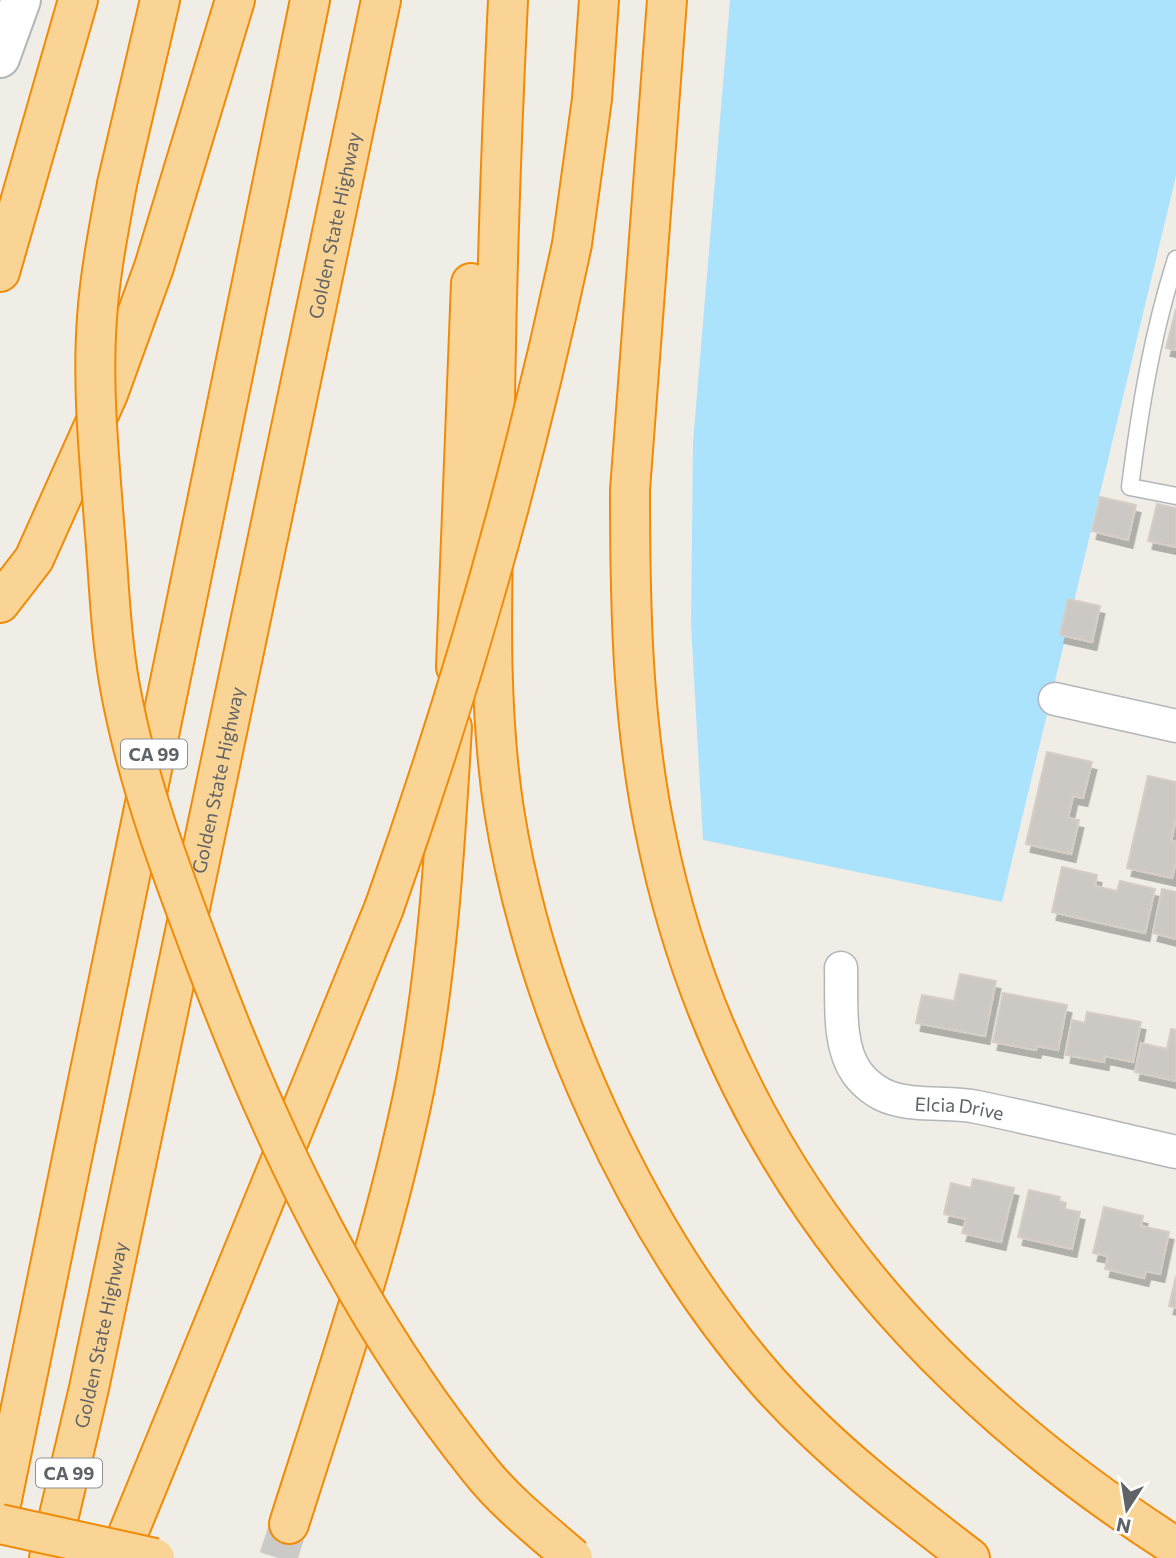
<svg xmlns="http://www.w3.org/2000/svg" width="1176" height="1558" viewBox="0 0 1176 1558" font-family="Commissioner,sans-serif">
<defs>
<filter id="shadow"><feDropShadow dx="4.5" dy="8" stdDeviation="0" flood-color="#0004"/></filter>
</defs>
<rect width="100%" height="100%" fill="#f0ede7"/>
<!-- water -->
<polygon fill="#abe3fc" points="730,0 1176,0 1176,176 1002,902 703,840 691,624 693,442"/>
<!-- building -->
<g fill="#ccc8c3" stroke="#d5cec6" stroke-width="2" filter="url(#shadow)">
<polygon points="1176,309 1176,350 1166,348"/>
<polygon points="1100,497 1136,505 1128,540 1092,531"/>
<polygon points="1157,504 1176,508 1176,547 1148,541"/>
<polygon points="1068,599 1100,606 1092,642 1060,635"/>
<polygon points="1047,752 1092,762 1083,798 1073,796 1068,818 1079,820 1071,854 1026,844"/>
<polygon points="1148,776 1176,782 1176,819 1171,841 1176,842 1176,861 1172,878 1127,868"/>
<polygon points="1062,867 1097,875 1095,886 1117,891 1120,881 1155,889 1145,933 1052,912"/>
<polygon points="1162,889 1176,892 1176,939 1153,933"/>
<polygon points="960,974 996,981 985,1036 916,1023 922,995 954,1001"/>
<polygon points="1003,993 1067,1005 1058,1050 1037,1046 1036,1050 993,1042"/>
<polygon points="1087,1012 1141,1022 1133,1062 1105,1056 1104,1062 1066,1055 1072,1020 1085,1023"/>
<polygon points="1171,1029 1176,1030 1176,1081 1135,1072 1141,1043 1167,1049"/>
<polygon points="973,1179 1014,1188 1001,1242 962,1233 966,1219 944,1214 951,1183 971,1188"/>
<polygon points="1029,1190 1060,1197 1059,1201 1066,1203 1065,1209 1080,1212 1072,1249 1018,1237"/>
<polygon points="1104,1207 1143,1216 1141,1226 1169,1232 1160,1274 1146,1271 1144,1278 1105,1269 1108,1256 1093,1253"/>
<polygon points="1176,1276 1176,1308 1169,1306"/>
</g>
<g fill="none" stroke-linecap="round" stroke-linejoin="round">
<!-- motorway-tunnel -->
<polyline stroke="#cccac7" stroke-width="38" stroke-dasharray="38 19" stroke-linecap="butt" points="278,1558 289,1524"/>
<!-- service casing -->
<g stroke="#b2b5b9" stroke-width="19">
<path id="service" d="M1176,259C1152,334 1140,409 1130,487L1176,496"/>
</g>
<!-- minor casing -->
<g stroke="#b2b5b9" stroke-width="35">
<g id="minor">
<polyline points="1055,699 1176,726"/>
<path id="s1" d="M841,968C842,1001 837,1045 857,1073C865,1084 878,1094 891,1098C919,1107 949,1101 977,1107C1043,1121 1110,1137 1176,1152"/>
</g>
</g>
<!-- tertiary casing -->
<g stroke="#b2b5b9" stroke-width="42">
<polyline id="tertiary" points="0,58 21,0"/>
</g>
<!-- motorway casing -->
<g stroke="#f08b08" stroke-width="42">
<g id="motorway">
<path d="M508,0C500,164 495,327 494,491C492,597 488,706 504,810C535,1006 637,1234 769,1383C829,1450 899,1504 970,1558"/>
<path d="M667,0L630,490C630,605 632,722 656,835C720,1149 911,1378 1176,1547"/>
<polyline points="117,184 160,0"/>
<polyline points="572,244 592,99 599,0"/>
<polyline points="0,272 78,0"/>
<polyline points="0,603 34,559 108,394 154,267 235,0"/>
<polyline points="456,667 471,283"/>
<polyline points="0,1509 310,0"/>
<path d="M289,1524C335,1379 385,1235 415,1086C438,968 445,846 452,727"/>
<path id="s2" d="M49,1558L89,1388L381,0"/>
<polyline points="118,1558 384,908"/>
</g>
</g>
<!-- service -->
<use href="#service" stroke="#fff" stroke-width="16"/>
<!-- minor -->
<use href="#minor" stroke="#fff" stroke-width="32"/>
<!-- tertiary -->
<use href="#tertiary" stroke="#fff" stroke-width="38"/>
<!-- motorway -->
<use href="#motorway" stroke="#fad495" stroke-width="38"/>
<!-- motorway-bridge casing -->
<g stroke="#f08b08" stroke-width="42" stroke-linecap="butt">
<g id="motorway-bridge">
<path d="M117,184C109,228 100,273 97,318C92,387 99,454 104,522C109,577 110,632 120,687C137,781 171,871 205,961C273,1142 358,1319 480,1470C506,1503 542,1531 573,1558"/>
<path d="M384,908C461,691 524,470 572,244"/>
<polyline points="0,1524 155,1558"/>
</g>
</g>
<!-- motorway-bridge -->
<use href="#motorway-bridge" stroke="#fad495" stroke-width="38"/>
</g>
<g text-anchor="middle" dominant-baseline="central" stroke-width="7" stroke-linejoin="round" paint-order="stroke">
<!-- shield labels -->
<g fill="#fff" stroke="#8f9295" stroke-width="2">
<rect x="121" y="739.5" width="66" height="29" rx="5"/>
<rect x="36" y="1458.5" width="66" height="29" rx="5"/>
</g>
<g font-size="18" font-weight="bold" fill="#5f6367">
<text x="154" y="754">CA 99</text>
<text x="69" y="1473">CA 99</text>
</g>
<!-- street labels -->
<g font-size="19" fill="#5f6367" stroke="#fff">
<text stroke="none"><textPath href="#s2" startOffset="1363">Golden State Highway</textPath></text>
<text stroke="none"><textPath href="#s2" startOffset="796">Golden State Highway</textPath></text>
<text stroke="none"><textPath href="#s1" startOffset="220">Elcia Drive</textPath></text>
<text stroke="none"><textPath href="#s2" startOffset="229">Golden State Highway</textPath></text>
</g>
</g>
<!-- north arrow -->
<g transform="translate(1127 1509) rotate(192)" stroke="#ffffff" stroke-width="5" paint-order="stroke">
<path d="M0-5L12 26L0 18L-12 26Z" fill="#5f6367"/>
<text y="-10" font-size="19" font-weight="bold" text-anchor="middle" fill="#5f6367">N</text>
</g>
</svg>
